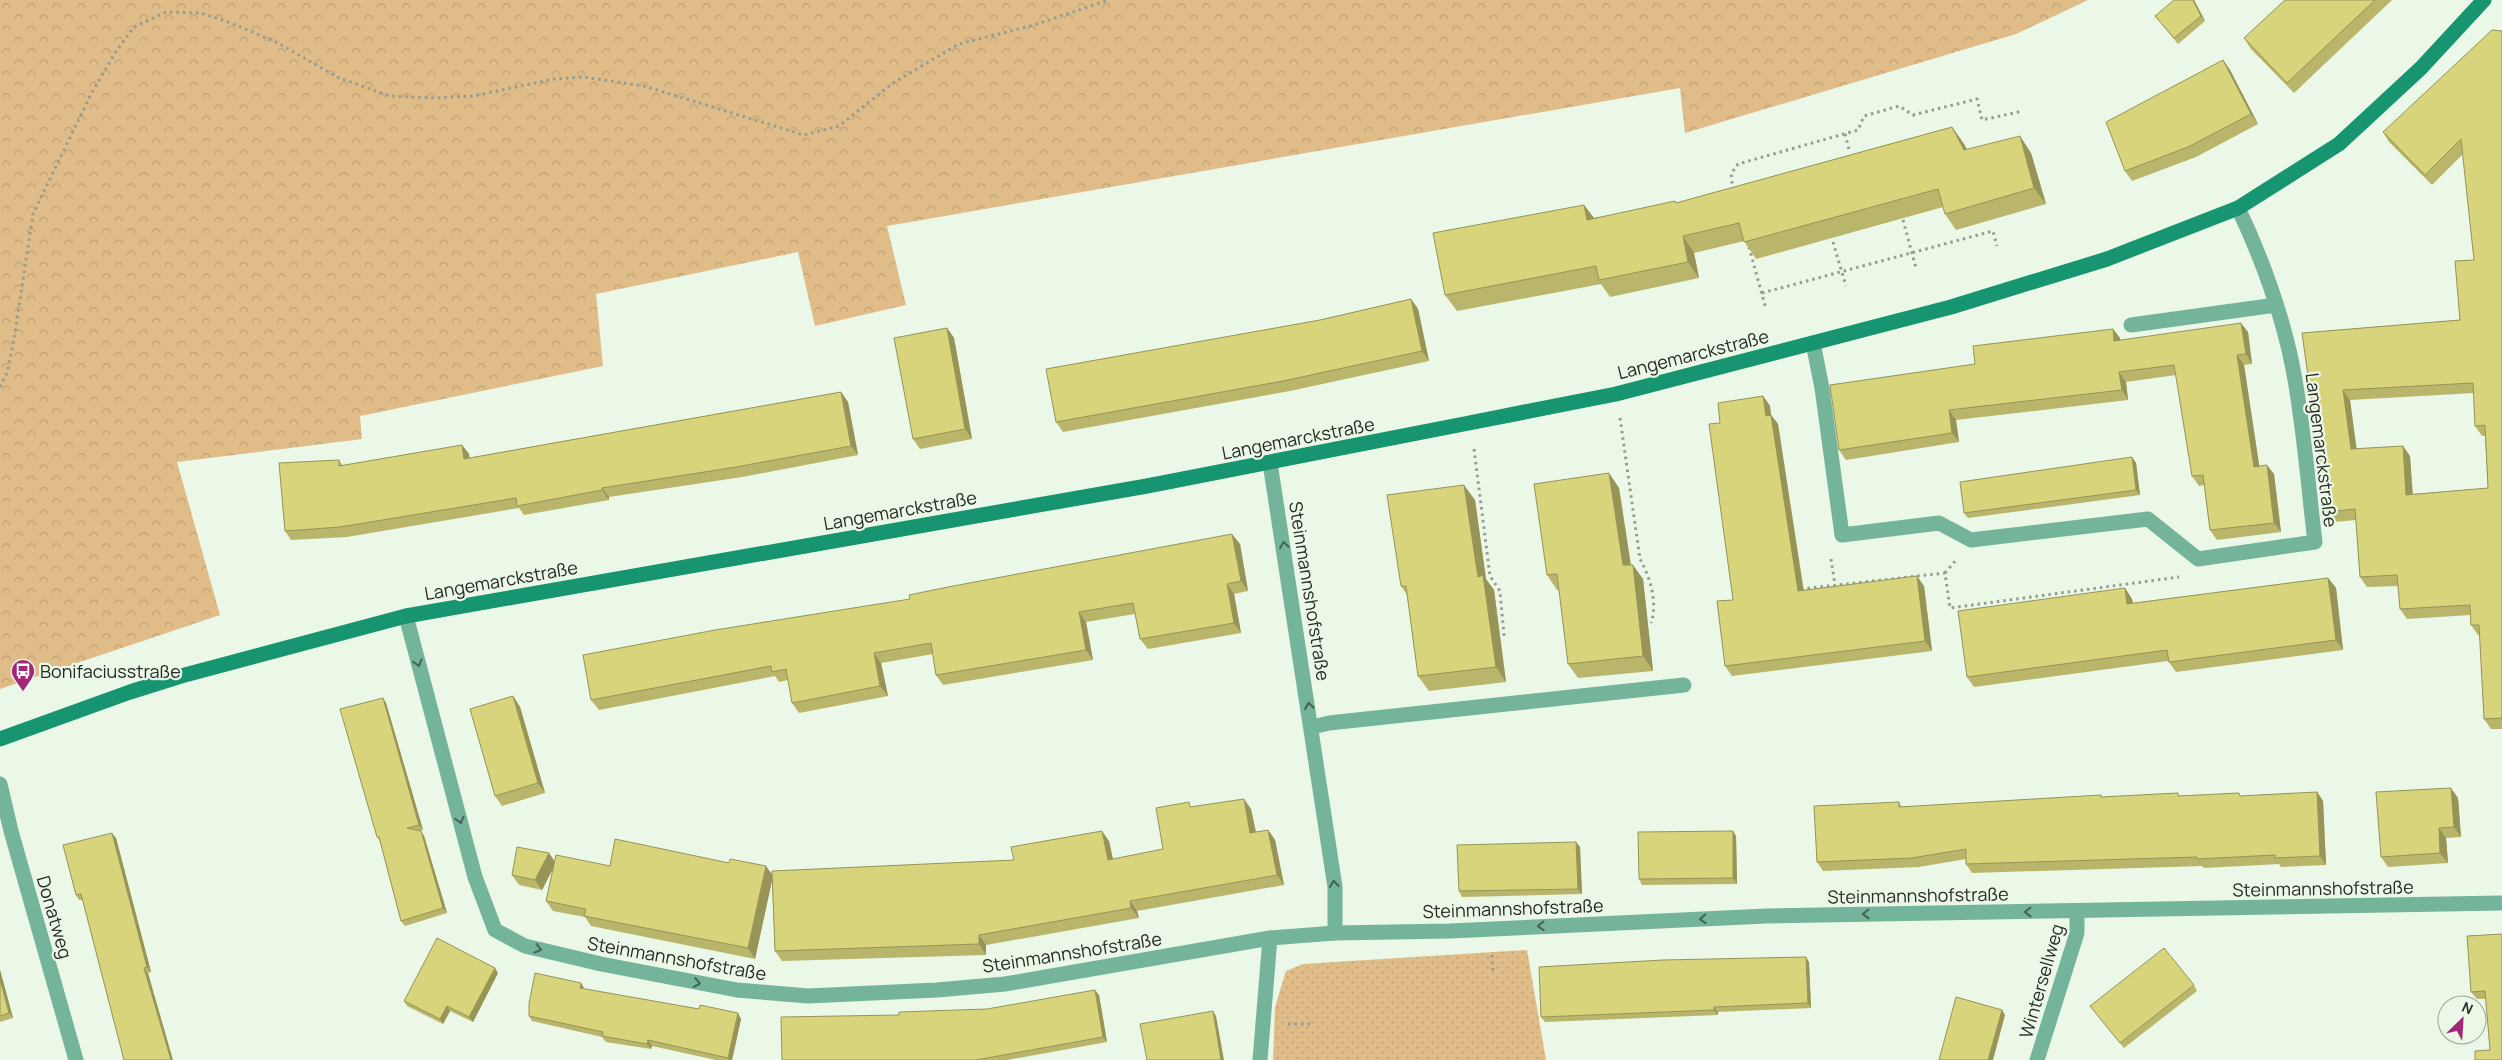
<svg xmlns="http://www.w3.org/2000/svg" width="2502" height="1060" viewBox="0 0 2502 1060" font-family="Manrope,sans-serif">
<defs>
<pattern id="forest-crowns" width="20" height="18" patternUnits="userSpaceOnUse" patternTransform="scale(1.25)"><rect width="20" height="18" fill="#e0bc88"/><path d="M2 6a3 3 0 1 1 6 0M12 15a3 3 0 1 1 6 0" fill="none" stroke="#c0a275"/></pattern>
<pattern id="park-dots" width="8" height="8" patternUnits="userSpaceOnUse" patternTransform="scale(1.25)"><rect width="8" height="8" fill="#e0bc88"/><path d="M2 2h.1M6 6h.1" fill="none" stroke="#c0a275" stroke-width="1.8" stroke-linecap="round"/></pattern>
</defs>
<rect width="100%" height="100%" fill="#ebf7e7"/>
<!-- forest -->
<polygon fill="url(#forest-crowns)" points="0,0 2088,0 2016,34 1685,133 1680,88 887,226 906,305 815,326 798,252 596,294 603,366 360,416 362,439 177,462 220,615 0,689"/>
<!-- park -->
<polygon fill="url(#park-dots)" points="1527,950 1546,1060 1273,1060 1275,1007 1286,971 1303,964"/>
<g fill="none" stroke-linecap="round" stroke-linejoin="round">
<!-- path -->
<g stroke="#949d91" stroke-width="3" stroke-dasharray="2.5 4" stroke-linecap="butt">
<polyline points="1845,134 1849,149"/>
<polyline points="1733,190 1731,174 1738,164 1858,130 1864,116 1899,106 1913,115 1977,99 1982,120 2023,111"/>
<polyline points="1903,220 1916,268"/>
<polyline points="1833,242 1846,286"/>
<polyline points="1749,247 1766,309"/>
<polyline points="1762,293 1993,231 1997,246"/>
<polyline points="0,387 7,373 14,339 33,214 91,94 115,53 134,27 166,12 201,13 231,23 278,43 339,78 390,96 433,98 473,96 554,79 583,77 644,86 804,135 839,126 893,83 959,44 1034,25 1109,0"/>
<path d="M1620,418L1640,559C1650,577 1658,603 1651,623"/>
<polyline points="1474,449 1490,576 1500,591 1504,636"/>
<polyline points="1831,559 1835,585"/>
<polyline points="1945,573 1956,560"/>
<polyline points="1801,589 1945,573 1950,608 2179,577"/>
<polyline points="1492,955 1493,974"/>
<polyline points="1288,1024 1312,1024"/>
</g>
<!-- lane -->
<g stroke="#73b49a" stroke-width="15">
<polyline points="2131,325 2276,305"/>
<polyline points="1312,727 1329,723 1684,685"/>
</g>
<!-- street -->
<g stroke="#73b49a" stroke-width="15">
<path d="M1813,343L1822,388L1842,535L1939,523L1971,540L2148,519L2198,559L2315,542C2308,485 2304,426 2293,369C2283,316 2261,256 2238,208"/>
<polyline points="1270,463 1335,887 1335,933"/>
<polyline points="406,616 475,877 495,930 525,946 601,964 737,990 808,996 937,990 1005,984 1270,938 1335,933 1450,931 1766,916 2502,903"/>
<polyline points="0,784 11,831 76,1060"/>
<polyline points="1260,1060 1270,938"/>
<polyline points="2037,1060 2077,933 2077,911"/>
</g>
<!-- secondary -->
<polyline stroke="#179470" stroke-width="15" points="0,739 130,692 181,676 406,616 1147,486 1469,423 1616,394 1951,307 2107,259 2238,208 2339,144 2421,68 2484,0"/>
</g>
<!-- wall -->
<g fill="#b9b66b" fill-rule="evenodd">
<polygon points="2194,0 2205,21 2178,44 2155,16"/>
<polygon points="2285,0 2392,0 2294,93 2251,49 2244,38"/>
<path d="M2502,31V729H2491L2484,719L2480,635H2478L2471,625L2470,615L2407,619L2400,609L2398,586L2367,587L2360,577L2356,520L2333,522L2327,512L2302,333L2460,320L2474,260L2463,154L2432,185L2389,142L2383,132ZM2474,393L2475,426L2482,436H2485L2488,488L2413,494L2410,456L2356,449L2350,400Z"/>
<polygon points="2223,60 2230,70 2258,124 2196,157 2132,181 2125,171"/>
<polygon points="1952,127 1964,144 1967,149 2031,153 2046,204 1956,230 1945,214 1943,207 1756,259 1744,241 1694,253 1699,278 1610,297 1601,284 1457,311 1445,295 1584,205 1594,218 1677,203"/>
<polygon points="1411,299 1418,309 1429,361 1290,391 1063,432 1056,422 1320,320"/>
<polygon points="947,328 954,338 972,439 920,449 913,439"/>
<polygon points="2113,329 2120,338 2120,340 2248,332 2252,364 2244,365 2259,466 2274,474 2281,532 2217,540 2210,530 2204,485 2199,486 2192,476 2176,375 2126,382 2128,400 1956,420 1959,442 1846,460 1839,450 1975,364"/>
<polygon points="841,392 848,402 858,455 742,477 609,497 609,500 524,515 519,508 347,537 291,540 285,531 339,460 343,466 462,445 469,454 469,458"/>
<polygon points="1763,396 1770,406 1771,415 1778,424 1804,591 1924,586 1932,651 1732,676 1725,666 1733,600 1720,423"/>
<polygon points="2132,457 2136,463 2140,495 1968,518 1964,513"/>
<polygon points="1619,488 1631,565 1643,579 1653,671 1578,678 1568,664 1559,590 1557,590 1547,575"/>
<polygon points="1475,500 1486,579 1494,590 1506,682 1429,691 1418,676 1407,595 1401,586"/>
<polygon points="1240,544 1248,591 1234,594 1241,633 1148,649 1140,639 1135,614 1086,622 1093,660 943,685 936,675 933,654 881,663 888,696 799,713 792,703 788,680 779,682 775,676 599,710 591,700 910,599"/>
<polygon points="2328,578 2336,588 2343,650 2176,672 2168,661 1974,687 1967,677 2125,588 2132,599 2133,603"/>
<polygon points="513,696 520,707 545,793 502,806 495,796"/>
<polygon points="383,698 386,703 423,830 420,831 424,836 447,913 405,926 401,921 380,841 377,837"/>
<polygon points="2317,792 2323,801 2326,865 2281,867 2279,864 2204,868 2202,866 1972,873 1966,864 1966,859 1919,867 1823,871 1817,862 1899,802 1902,807 2102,797 2241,796"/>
<polygon points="2458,798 2461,837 2446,838 2448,863 2388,867 2381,857"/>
<polygon points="1192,807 1251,809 1256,832 1268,830 1275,840 1284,885 1137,911 1139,918 986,945 986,955 782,961 775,951 772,880 755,959 591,926 585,917 553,911 546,901 553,868 542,890 519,885 512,875 555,862 610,866 772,875 1014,860 1109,841 1113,859 1163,849"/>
<polygon points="1736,836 1737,884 1642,885 1639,879"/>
<polygon points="116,838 151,972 148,973 82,900 79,900 76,895"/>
<polygon points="1576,842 1580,847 1582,894 1462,897 1459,891"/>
<polygon points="2502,934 2490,1050 2486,999 2477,999 2471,992"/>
<polygon points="1809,962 1811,1008 1718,1012 1718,1015 1545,1022 1541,1017"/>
<polygon points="0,970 13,1018 0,1022"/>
<polygon points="498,973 473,1022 450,1011 443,1024 407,1006 404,1001"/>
<polygon points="581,983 584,989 741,1019 732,1060 716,1060 652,1046 651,1049 606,1042 602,1037 532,1021 529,1016"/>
<polygon points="2194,985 2197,991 2124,1048 2090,1006"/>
<polygon points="1099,995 1107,1042 1007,1060 782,1060 987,1009"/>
</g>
<!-- shaded-wall -->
<g fill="#969457">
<polygon points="2193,0 2194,0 2205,21 2201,16"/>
<polygon points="2223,60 2230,70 2258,124 2251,114"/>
<polygon points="1952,127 1964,144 1975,166 1964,150"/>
<polygon points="2020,136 2031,153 2046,204 2034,188"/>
<polygon points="1584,205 1596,221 1587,220"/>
<polygon points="1683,236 1694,253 1699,278 1688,262"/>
<polygon points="1411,299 1418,309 1429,361 1422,351"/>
<polygon points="2241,323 2248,332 2252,364 2246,354"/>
<polygon points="947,328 954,338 972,439 965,429"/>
<polygon points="2113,329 2120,338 2121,350 2114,341"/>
<polygon points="2237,355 2244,365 2261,477 2254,467"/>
<polygon points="2119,372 2126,382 2128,400 2122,390"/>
<polygon points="2343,390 2350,400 2358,459 2351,449"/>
<polygon points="841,392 848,402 858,455 851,446"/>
<polygon points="1763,396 1770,406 1771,415 1778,424 1805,601 1798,591 1766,416"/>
<polygon points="1949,410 1956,420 1959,442 1952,433"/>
<polygon points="462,445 469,454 471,468 464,459"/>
<polygon points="2403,446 2410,456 2413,504 2406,495"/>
<polygon points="2132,457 2136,463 2140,495 2136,490"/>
<polygon points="2267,465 2274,474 2281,532 2274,523"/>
<polygon points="1609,473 1619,488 1633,580 1623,565"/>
<polygon points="1464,485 1475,500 1486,579 1494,590 1506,682 1496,667 1478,577"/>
<polygon points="602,488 609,497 609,500 602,490"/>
<polygon points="1232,534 1240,544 1248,591 1241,581"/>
<polygon points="1633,565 1643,579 1653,671 1643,656"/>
<polygon points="1917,576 1924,586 1932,651 1925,641"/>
<polygon points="2328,578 2336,588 2343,650 2336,640"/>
<polygon points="1227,584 1234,594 1241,633 1234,623"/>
<polygon points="2125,588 2132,599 2134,614 2127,604"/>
<polygon points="1079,612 1086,622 1093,660 1086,650"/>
<polygon points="874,653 881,663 888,696 880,686"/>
<polygon points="513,696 520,707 545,793 538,783"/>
<polygon points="383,698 386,703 423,830 419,825"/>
<polygon points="2451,788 2458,798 2461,837 2454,827"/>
<polygon points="2317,792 2323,801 2326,865 2320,856"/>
<polygon points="1244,799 1251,809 1258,843 1250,833"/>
<polygon points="2439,828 2446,838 2448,863 2440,853"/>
<polygon points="1268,830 1275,840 1284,885 1277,875"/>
<polygon points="421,831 424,836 447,913 443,908"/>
<polygon points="1102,831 1109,841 1115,870 1108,860"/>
<polygon points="1733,831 1736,836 1737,884 1733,878"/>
<polygon points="112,833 116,838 151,972 147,967"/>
<polygon points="1576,842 1580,847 1582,894 1578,889"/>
<polygon points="549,853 556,863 542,890 535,880"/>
<polygon points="766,866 773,876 755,959 748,948"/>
<polygon points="1130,901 1137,911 1139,918 1131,908"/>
<polygon points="979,935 986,945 986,955 979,944"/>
<polygon points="1806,957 1809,962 1811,1008 1808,1003"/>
<polygon points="144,968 148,973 173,1060 171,1060"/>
<polygon points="495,968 498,973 473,1022 469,1017"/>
<polygon points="0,970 13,1018 9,1013 0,979"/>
<polygon points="581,983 584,988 583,993 580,988"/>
<polygon points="1095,990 1099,995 1107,1042 1103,1037"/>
<polygon points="447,1006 450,1011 443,1024 440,1019"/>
<polygon points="1714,1007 1718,1012 1718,1015 1714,1010"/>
<polygon points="2002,1010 2005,1015 1993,1060 1988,1060"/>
<polygon points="1213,1011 1216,1016 1224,1060 1221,1060"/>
<polygon points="738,1013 741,1019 732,1060 729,1060 728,1058"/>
<polygon points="648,1040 652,1046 651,1049 647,1044"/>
</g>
<!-- building -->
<g fill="#d7d47c" stroke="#969457" fill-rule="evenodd">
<polygon points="2174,0 2193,0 2201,16 2174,38 2155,16"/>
<polygon points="2285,0 2375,0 2287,83 2244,38"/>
<path d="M2492,30L2502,31V718L2484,719L2479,625H2471L2470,605L2400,609L2397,575L2360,577L2355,509L2327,512L2302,333L2460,320L2455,261L2474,260L2461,139L2425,175L2383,132ZM2473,383L2475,426L2485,425L2488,488L2406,495L2403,446L2351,449L2343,390Z"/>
<polygon points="2223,60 2251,114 2188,147 2125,171 2106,122"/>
<polygon points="1952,127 1964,150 2020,136 2034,188 1945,214 1938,189 1744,242 1739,223 1683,236 1688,262 1599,280 1596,266 1445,295 1433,233 1584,205 1587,220 1675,201 1676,203"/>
<polygon points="1411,299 1422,351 1283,381 1056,422 1046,369 1320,320"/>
<polygon points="2241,323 2246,354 2237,355 2254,467 2267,465 2274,523 2210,530 2203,475 2192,476 2174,365 2119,372 2122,390 1949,410 1952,433 1839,450 1830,385 1975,364 1973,346 2113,329 2114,341"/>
<polygon points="947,328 965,429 913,439 894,338"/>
<polygon points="841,392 851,446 736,467 602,488 602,490 517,506 516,498 340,527 285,531 279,463 339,460 339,466 462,445 464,459"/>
<polygon points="1763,396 1766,416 1771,415 1798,591 1917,576 1925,641 1725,666 1717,601 1733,600 1709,424 1720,423 1718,403"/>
<polygon points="2132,457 2136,490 1964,513 1960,482"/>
<polygon points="1609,473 1623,565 1633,565 1643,656 1568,664 1557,574 1547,575 1534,484"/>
<polygon points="1464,485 1478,577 1483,575 1496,667 1418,676 1406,586 1401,586 1387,495"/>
<polygon points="1232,534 1241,581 1227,584 1234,623 1140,639 1133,603 1079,612 1086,650 936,675 931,643 874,653 880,686 792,703 786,669 772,672 771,666 591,700 583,655 715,630 910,599 909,595 948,587"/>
<polygon points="2328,578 2336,640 2169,662 2167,650 1967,677 1958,611 2125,588 2127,604"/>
<polygon points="513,696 538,783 495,796 470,709"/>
<polygon points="383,698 419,825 407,828 421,831 443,908 401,921 379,837 377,837 340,709"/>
<polygon points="2451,788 2454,827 2439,828 2440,853 2381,857 2376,792"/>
<polygon points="2317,792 2320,856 2275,858 2275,855 2197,859 2197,857 1966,864 1966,849 1912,858 1817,862 1814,806 1899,802 1899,807 2101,795 2101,797 2178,793 2178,796 2239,793 2240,796"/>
<polygon points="1244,799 1250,833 1268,830 1277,875 1130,901 1131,908 979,935 979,944 775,951 772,871 1014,860 1011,847 1102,831 1108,860 1163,849 1156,808 1189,802 1190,807"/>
<polygon points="1733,831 1733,878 1639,879 1638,832"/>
<polygon points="112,833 147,967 144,968 171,1060 124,1060 81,894 76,895 63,845"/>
<polygon points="615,839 729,863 730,859 766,866 748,948 584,916 586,909 546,901 556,855 610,866"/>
<polygon points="1576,842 1578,889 1459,891 1457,845"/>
<polygon points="517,847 549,853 535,880 512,875"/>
<polygon points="2502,934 2502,1060 2475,1060 2475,1051 2490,1050 2485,991 2471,992 2467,936"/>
<polygon points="437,938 495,968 469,1017 447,1006 440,1019 404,1001"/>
<polygon points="2164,948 2194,985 2120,1043 2090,1006"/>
<polygon points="1806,957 1808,1003 1714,1007 1714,1010 1541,1017 1539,967 1663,960"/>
<polygon points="535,973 581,983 580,988 699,1009 700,1005 738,1013 728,1058 648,1040 647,1044 602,1036 603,1032 529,1016 529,1004"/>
<polygon points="0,979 9,1013 0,1016"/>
<polygon points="1095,990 1103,1037 976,1060 782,1060 781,1017 899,1015 899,1012 987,1009"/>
<polygon points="1956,997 2002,1010 1988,1060 1939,1060"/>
<polygon points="1213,1011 1221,1060 1147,1060 1140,1024"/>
</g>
<!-- one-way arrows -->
<defs><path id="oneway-chevron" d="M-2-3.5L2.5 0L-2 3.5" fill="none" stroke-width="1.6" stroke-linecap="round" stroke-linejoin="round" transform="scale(1.25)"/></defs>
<g stroke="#456254">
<use href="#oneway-chevron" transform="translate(1284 545) rotate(-99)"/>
<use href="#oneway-chevron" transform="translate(418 663) rotate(75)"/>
<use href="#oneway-chevron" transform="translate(1309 706) rotate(-99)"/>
<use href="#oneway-chevron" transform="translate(460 820) rotate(75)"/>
<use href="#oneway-chevron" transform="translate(1334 884) rotate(-96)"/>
<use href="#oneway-chevron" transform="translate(2028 912) rotate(179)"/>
<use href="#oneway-chevron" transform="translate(1866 914) rotate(179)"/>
<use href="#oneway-chevron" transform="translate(1703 919) rotate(177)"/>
<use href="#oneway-chevron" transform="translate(1541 926) rotate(177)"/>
<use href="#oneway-chevron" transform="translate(538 949) rotate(14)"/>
<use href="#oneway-chevron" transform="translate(697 983) rotate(11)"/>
</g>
<!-- icons -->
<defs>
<g id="bus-pin" transform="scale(1.25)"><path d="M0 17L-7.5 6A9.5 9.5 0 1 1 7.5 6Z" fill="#a32679" stroke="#ebf7e7"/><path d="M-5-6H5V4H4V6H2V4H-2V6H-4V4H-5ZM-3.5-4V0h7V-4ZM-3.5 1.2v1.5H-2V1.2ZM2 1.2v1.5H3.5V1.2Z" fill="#fff"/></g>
</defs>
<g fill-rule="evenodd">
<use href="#bus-pin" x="23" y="671"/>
</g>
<g text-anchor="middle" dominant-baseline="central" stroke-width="4.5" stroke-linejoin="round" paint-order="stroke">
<!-- street labels -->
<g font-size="18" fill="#272b25" stroke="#ebf7e7">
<text transform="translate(1693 354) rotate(-14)">Langemarckstraße</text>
<text transform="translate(1298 438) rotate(-11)">Langemarckstraße</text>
<text transform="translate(2322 450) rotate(83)">Langemarckstraße</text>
<text transform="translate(900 510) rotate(-10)">Langemarckstraße</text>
<text transform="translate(501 580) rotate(-10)">Langemarckstraße</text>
<text transform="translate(1310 591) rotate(81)">Steinmannshofstraße</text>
<text transform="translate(2323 888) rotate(-1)">Steinmannshofstraße</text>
<text transform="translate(1918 895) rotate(-1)">Steinmannshofstraße</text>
<text transform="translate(1513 908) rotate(-2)">Steinmannshofstraße</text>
<text transform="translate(55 917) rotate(74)">Donatweg</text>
<text transform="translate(1072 952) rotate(-9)">Steinmannshofstraße</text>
<text transform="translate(677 958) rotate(10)">Steinmannshofstraße</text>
<text transform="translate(2041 981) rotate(-74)">Wintersellweg</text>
</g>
<!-- poi labels -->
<g font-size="18" fill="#272b25" stroke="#ebf7e7" text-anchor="start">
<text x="40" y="671">Bonifaciusstraße</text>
</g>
</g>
<!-- north arrow -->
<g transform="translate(2462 1020) rotate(25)"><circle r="24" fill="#ebf7e7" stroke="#9da599"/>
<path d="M0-4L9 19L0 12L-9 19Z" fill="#a32679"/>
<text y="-8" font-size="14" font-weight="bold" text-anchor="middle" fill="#272b25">N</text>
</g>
</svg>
